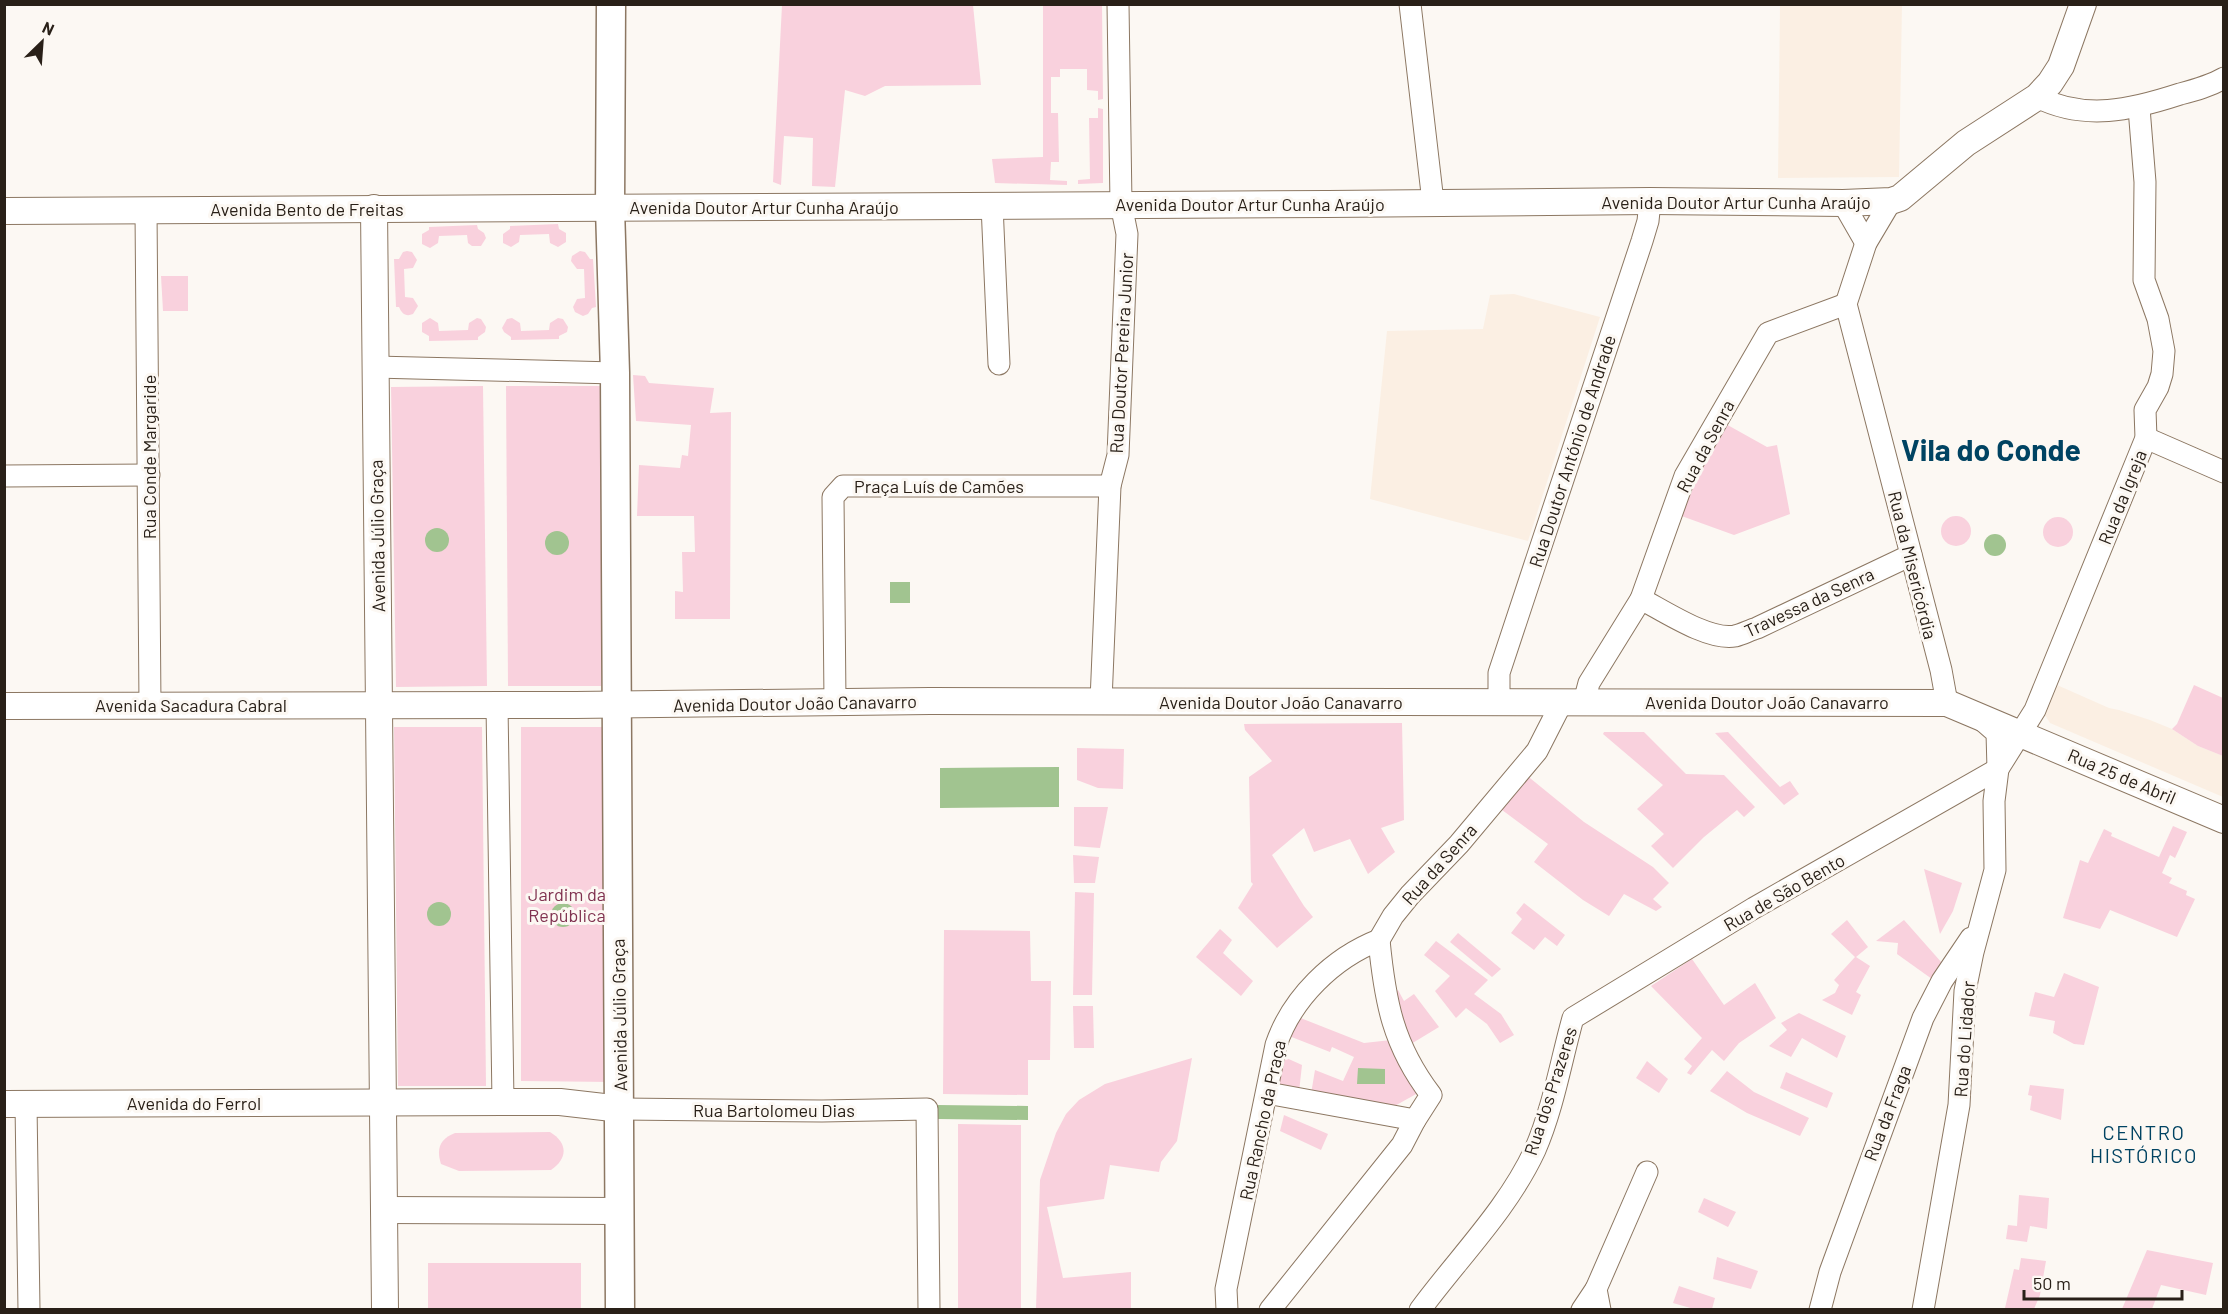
<svg xmlns="http://www.w3.org/2000/svg" width="2228" height="1314" viewBox="0 0 2228 1314" font-family="Barlow,sans-serif">
<rect width="100%" height="100%" fill="#fcf8f3"/>
<!-- built -->
<g fill="#fbefe3">
<polygon points="1780,5 1902,5 1899,177 1778,178"/>
<polygon points="1514,294 1600,317 1528,541 1370,499 1387,331 1483,329 1490,295"/>
<polygon points="2057,685 2109,708 2119,710 2150,720 2172,729 2198,746 2223,756 2223,797 2050,723 2045,715"/>
</g>
<!-- green -->
<g fill="#f9d1dd">
<polygon points="782,5 973,5 981,85 885,86 865,96 845,90 835,187 812,186 813,138 784,136 781,185 773,182"/>
<polygon points="1043,5 1102,5 1103,99 1098,100 1098,91 1087,90 1087,69 1060,69 1060,77 1051,77 1051,113 1058,113 1059,162 1051,162 1050,180 1067,181 1067,185 995,183 992,159 1043,157"/>
<polygon points="1098,108 1103,109 1103,183 1078,184 1078,180 1090,179 1089,118 1098,118"/>
<polygon points="558,224 559,229 566,233 566,242 558,247 550,243 549,234 520,235 519,242 511,247 503,243 503,234 510,229 510,226"/>
<polygon points="477,225 478,229 484,233 486,238 481,246 472,246 468,243 467,235 439,236 438,243 430,248 422,244 422,234 429,230 429,227"/>
<path d="M407,251L412,252L417,260L413,268L404,269L405,297L413,298L418,306L413,314C406,317 402,314 399,307H396L394,259H399L403,252Z"/>
<polygon points="580,251 585,252 590,259 593,259 596,307 592,308 588,314 583,316 575,312 573,307 577,299 585,298 584,269 577,269 571,261 572,256"/>
<polygon points="161,276 188,276 188,311 163,311"/>
<polygon points="430,318 438,323 439,331 468,330 469,323 477,318 481,319 486,327 485,332 478,337 478,340 429,341 429,336 422,332 422,323"/>
<polygon points="512,318 520,323 521,331 549,330 550,323 558,318 563,319 568,327 567,332 559,336 559,339 511,340 511,337 504,332 502,328 507,319"/>
<polygon points="633,375 645,376 649,383 714,388 710,413 731,412 730,619 675,619 675,591 683,592 682,552 695,552 694,516 637,516 639,465 680,468 682,455 688,456 691,425 636,421"/>
<polygon points="483,386 487,686 396,687 391,387"/>
<polygon points="506,386 605,386 601,686 508,686"/>
<polygon points="1724,423 1767,447 1777,445 1790,514 1734,535 1676,514"/>
<circle cx="1956" cy="531" r="15"/>
<circle cx="2058" cy="532" r="15"/>
<polygon points="2194,685 2223,698 2223,756 2198,746 2172,729 2177,724"/>
<polygon points="1402,723 1404,820 1381,828 1395,852 1368,874 1350,839 1314,852 1304,828 1272,855 1304,906 1313,917 1277,948 1238,908 1253,884 1251,882 1249,777 1272,761 1245,730 1244,724"/>
<polygon points="394,727 482,727 486,1086 398,1086"/>
<polygon points="521,727 612,727 612,1082 521,1081"/>
<polygon points="1604,732 1644,732 1686,774 1724,775 1755,807 1744,817 1737,810 1704,837 1673,868 1651,846 1664,834 1637,809 1663,785 1603,734"/>
<polygon points="1728,732 1780,787 1790,781 1799,794 1784,805 1715,733"/>
<polygon points="1077,748 1124,749 1123,789 1098,788 1077,780"/>
<polygon points="1525,774 1584,822 1653,867 1669,883 1653,899 1662,907 1656,911 1624,894 1609,916 1583,900 1534,862 1548,844 1498,807"/>
<polygon points="1074,807 1108,807 1100,848 1074,846"/>
<polygon points="2173,826 2187,832 2175,858 2170,855 2162,873 2172,878 2169,883 2187,891 2186,895 2195,899 2177,937 2110,910 2100,929 2063,918 2080,860 2088,863 2104,829 2112,833 2111,836 2159,857"/>
<polygon points="1073,855 1099,857 1095,883 1074,883"/>
<polygon points="1924,869 1962,883 1953,911 1940,934"/>
<polygon points="1075,892 1094,893 1092,995 1073,995"/>
<polygon points="1524,903 1565,935 1557,946 1545,937 1534,950 1511,933 1522,919 1516,913"/>
<polygon points="1847,920 1868,947 1856,957 1870,966 1856,992 1861,995 1852,1015 1822,1000 1835,993 1839,985 1834,980 1855,957 1831,934"/>
<polygon points="1904,920 1942,963 1932,979 1897,954 1898,943 1876,941"/>
<polygon points="1220,929 1232,940 1223,953 1253,981 1241,996 1196,957"/>
<polygon points="944,930 1030,931 1031,981 1051,981 1050,1060 1028,1060 1028,1095 943,1094"/>
<polygon points="1458,933 1501,969 1492,977 1450,942"/>
<polygon points="1436,941 1488,980 1474,994 1501,1014 1514,1035 1500,1043 1487,1024 1466,1008 1456,1018 1435,991 1450,976 1424,955"/>
<polygon points="1692,959 1724,1005 1755,983 1776,1018 1739,1043 1724,1061 1712,1050 1691,1075 1687,1073 1692,1066 1684,1059 1702,1038 1651,986"/>
<polygon points="2064,973 2099,987 2084,1045 2074,1044 2053,1033 2055,1021 2029,1016 2035,992 2054,997"/>
<polygon points="1398,990 1404,1001 1414,994 1439,1027 1406,1047 1390,996"/>
<polygon points="1093,1006 1094,1048 1074,1048 1073,1006"/>
<polygon points="1799,1013 1846,1036 1837,1058 1802,1038 1791,1057 1769,1046 1787,1030 1781,1023"/>
<polygon points="1298,1017 1364,1043 1391,1040 1418,1093 1391,1108 1311,1094 1315,1070 1343,1081 1354,1057 1332,1047 1330,1052 1289,1036"/>
<polygon points="1282,1056 1302,1065 1299,1092 1276,1088"/>
<polygon points="1192,1058 1177,1141 1161,1162 1159,1172 1110,1165 1104,1199 1047,1207 1063,1278 1131,1272 1131,1309 1036,1309 1040,1180 1056,1133 1066,1114 1079,1100 1105,1084"/>
<polygon points="1647,1061 1668,1079 1659,1093 1636,1078"/>
<polygon points="1727,1071 1754,1092 1809,1118 1800,1136 1747,1113 1710,1091"/>
<polygon points="1786,1072 1833,1093 1827,1108 1780,1088"/>
<polygon points="2030,1085 2064,1089 2061,1120 2030,1110 2032,1096 2028,1095"/>
<polygon points="1284,1115 1328,1134 1321,1150 1280,1131"/>
<polygon points="958,1124 1021,1125 1021,1309 958,1309"/>
<path d="M550,1132C568,1143 568,1158 551,1170L459,1171L441,1164C436,1148 440,1139 455,1133Z"/>
<polygon points="2019,1195 2049,1198 2047,1229 2030,1226 2027,1242 2006,1239 2008,1225 2017,1226"/>
<polygon points="1704,1198 1736,1212 1728,1227 1698,1212"/>
<polygon points="2147,1250 2213,1263 2206,1295 2161,1285 2152,1309 2122,1309"/>
<polygon points="1717,1257 1758,1271 1751,1289 1713,1279"/>
<polygon points="2021,1258 2046,1261 2040,1295 2034,1309 2005,1308 2014,1269 2019,1270"/>
<rect x="428" y="1263" width="153" height="46"/>
<polygon points="1679,1286 1715,1298 1712,1309 1694,1309 1673,1303"/>
</g>
<!-- water -->
<g fill="#a1c490">
<circle cx="437" cy="540" r="12"/>
<circle cx="557" cy="543" r="12"/>
<circle cx="1995" cy="545" r="11"/>
<rect x="890" y="582" width="20" height="21"/>
<polygon points="1059,767 1059,807 940,808 940,768"/>
<circle cx="439" cy="914" r="12"/>
<circle cx="563" cy="915" r="12"/>
<polygon points="1358,1068 1385,1069 1385,1084 1357,1084"/>
<polygon points="938,1105 1028,1106 1028,1120 938,1119"/>
</g>
<g fill="none" stroke-linecap="round" stroke-linejoin="round">
<!-- minor casing -->
<g stroke="#8c7762" stroke-width="23">
<g id="minor">
<polyline points="1410,4 1433,202"/>
<path d="M2037,97C2085,121 2131,110 2180,94C2195,90 2210,86 2224,78"/>
<polyline points="1891,201 1866,243 1846,304 1941,670 1947,703"/>
<polyline points="1843,203 1866,243"/>
<polyline points="992,205 999,364"/>
<polyline points="146,210 150,705"/>
<polyline points="375,367 615,373"/>
<polyline points="2146,438 2224,472"/>
<polyline points="4,476 149,475"/>
<path d="M1641,599C1664,611 1709,641 1735,636C1743,634 1750,630 1757,628L1911,555"/>
<polyline points="835,701 833,497 843,486 1110,486"/>
<polyline points="1101,701 1110,486 1118,455 1127,234 1121,204 1118,4"/>
<polyline points="1499,702 1499,673 1642,241 1648,221 1650,201"/>
<polyline points="1584,702 1589,683 1641,599 1685,476 1768,333 1846,304"/>
<polyline points="497,705 503,1102"/>
<polyline points="1379,940 1393,916 1410,895 1459,844 1537,751 1562,702"/>
<polyline points="1267,1093 1415,1120"/>
<polyline points="26,1104 29,1310"/>
<polyline points="621,1109 822,1111 927,1109 929,1310"/>
<polyline points="1596,1289 1647,1172"/>
<path d="M1227,1310L1226,1289L1276,1045C1292,998 1333,958 1379,940"/>
<path d="M1270,1310L1402,1145L1415,1120L1431,1095C1393,1045 1385,1002 1379,940"/>
<path d="M1420,1310C1459,1257 1507,1210 1535,1150C1553,1109 1561,1061 1573,1018L1754,908L1998,769L2035,710L2146,438L2145,410L2158,387L2162,374L2164,351L2158,319L2144,280L2145,182L2139,108"/>
<polyline points="1582,1310 1596,1289 1600,1310"/>
<polyline points="1820,1310 1830,1272 1923,1018 1942,981 1971,938"/>
<polyline points="1923,1310 1959,1105 1965,991 1973,952 1995,870 1994,801 1998,769 1997,733 1981,719"/>
</g>
</g>
<!-- tertiary casing -->
<g stroke="#8c7762" stroke-width="28">
<g id="tertiary">
<polyline points="374,208 385,1310"/>
<polyline points="4,211 1328,204 1650,201 1843,203 1891,201 1900,198 1966,143 2037,97 2050,83 2061,66 2083,4"/>
<polyline points="4,706 575,705 930,701 1947,703 2224,820"/>
<polyline points="4,1104 503,1102 560,1102 621,1109"/>
<polyline points="385,1210 618,1211"/>
</g>
</g>
<!-- secondary casing -->
<g stroke="#8c7762" stroke-width="31">
<polyline id="secondary" points="611,4 610,208 615,373 620,1310"/>
</g>
<!-- minor -->
<use href="#minor" stroke="#fff" stroke-width="21"/>
<!-- tertiary -->
<use href="#tertiary" stroke="#fff" stroke-width="26"/>
<!-- secondary -->
<use href="#secondary" stroke="#fff" stroke-width="28"/>
</g>
<g text-anchor="middle" dominant-baseline="central" stroke-width="6" stroke-linejoin="round" paint-order="stroke">
<!-- street labels -->
<g font-size="18" fill="#292018" stroke="#fcf8f3">
<text x="1736" y="202">Avenida Doutor Artur Cunha Araújo</text>
<text x="1250" y="204">Avenida Doutor Artur Cunha Araújo</text>
<text x="764" y="207">Avenida Doutor Artur Cunha Araújo</text>
<text x="307" y="209">Avenida Bento de Freitas</text>
<text transform="translate(1121 353) rotate(-87)">Rua Doutor Pereira Junior</text>
<text transform="translate(1705 446) rotate(-62)">Rua da Senra</text>
<text transform="translate(1572 451) rotate(-72)">Rua Doutor António de Andrade</text>
<text transform="translate(149 457) rotate(-90)">Rua Conde Margaride</text>
<text x="939" y="486">Praça Luís de Camões</text>
<text transform="translate(2122 497) rotate(-68)">Rua da Igreja</text>
<text transform="translate(377 536) rotate(-91)">Avenida Júlio Graça</text>
<text transform="translate(1913 565) rotate(76)">Rua da Misericórdia</text>
<text transform="translate(1809 602) rotate(-25)">Travessa da Senra</text>
<text x="1281" y="702">Avenida Doutor João Canavarro</text>
<text x="1767" y="702">Avenida Doutor João Canavarro</text>
<text transform="translate(795 703) rotate(-1)">Avenida Doutor João Canavarro</text>
<text x="191" y="705">Avenida Sacadura Cabral</text>
<text transform="translate(2122 776) rotate(23)">Rua 25 de Abril</text>
<text transform="translate(1439 864) rotate(-48)">Rua da Senra</text>
<text transform="translate(1784 892) rotate(-30)">Rua de São Bento</text>
<text transform="translate(619 1015) rotate(-91)">Avenida Júlio Graça</text>
<text transform="translate(1964 1039) rotate(-86)">Rua do Lidador</text>
<text transform="translate(1550 1091) rotate(-72)">Rua dos Prazeres</text>
<text x="194" y="1103">Avenida do Ferrol</text>
<text x="774" y="1110">Rua Bartolomeu Dias</text>
<text transform="translate(1887 1113) rotate(-69)">Rua da Fraga</text>
<text transform="translate(1262 1120) rotate(-78)">Rua Rancho da Praça</text>
</g>
<!-- park labels -->
<g font-size="18" fill="#803250" stroke="#fcf8f3">
<text x="567" y="894">Jardim da<tspan x="567" dy="21">República</tspan></text>
</g>
<!-- neighbourhood labels -->
<g font-size="20" letter-spacing="1.5" fill="#004362" stroke="#fcf8f3">
<text x="2144" y="1132">CENTRO<tspan x="2144" dy="23">HISTÓRICO</tspan></text>
</g>
<!-- town labels -->
<g font-size="30" font-weight="bold" fill="#004362" stroke="#fcf8f3">
<text x="1991" y="449">Vila do Conde</text>
</g>
</g>
<!-- border -->
<rect width="2228" height="1314" fill="none" stroke="#292018" stroke-width="12"/>
<!-- north arrow -->
<g transform="translate(42 42) rotate(25)" stroke="#fcf8f3" stroke-width="4.5" paint-order="stroke">
<path d="M0-4.5L10 22L0 15L-10 22Z" fill="#292018"/>
<text y="-9" font-size="16" font-weight="bold" text-anchor="middle" fill="#292018">N</text>
</g>
<!-- scale -->
<path d="M2024 1290v9h158v-9" fill="none" stroke="#292018" stroke-width="3"/>
<text x="2033" y="1290" font-size="18" fill="#292018" stroke="#fcf8f3" stroke-width="4.5" paint-order="stroke">50 m</text>
</svg>
